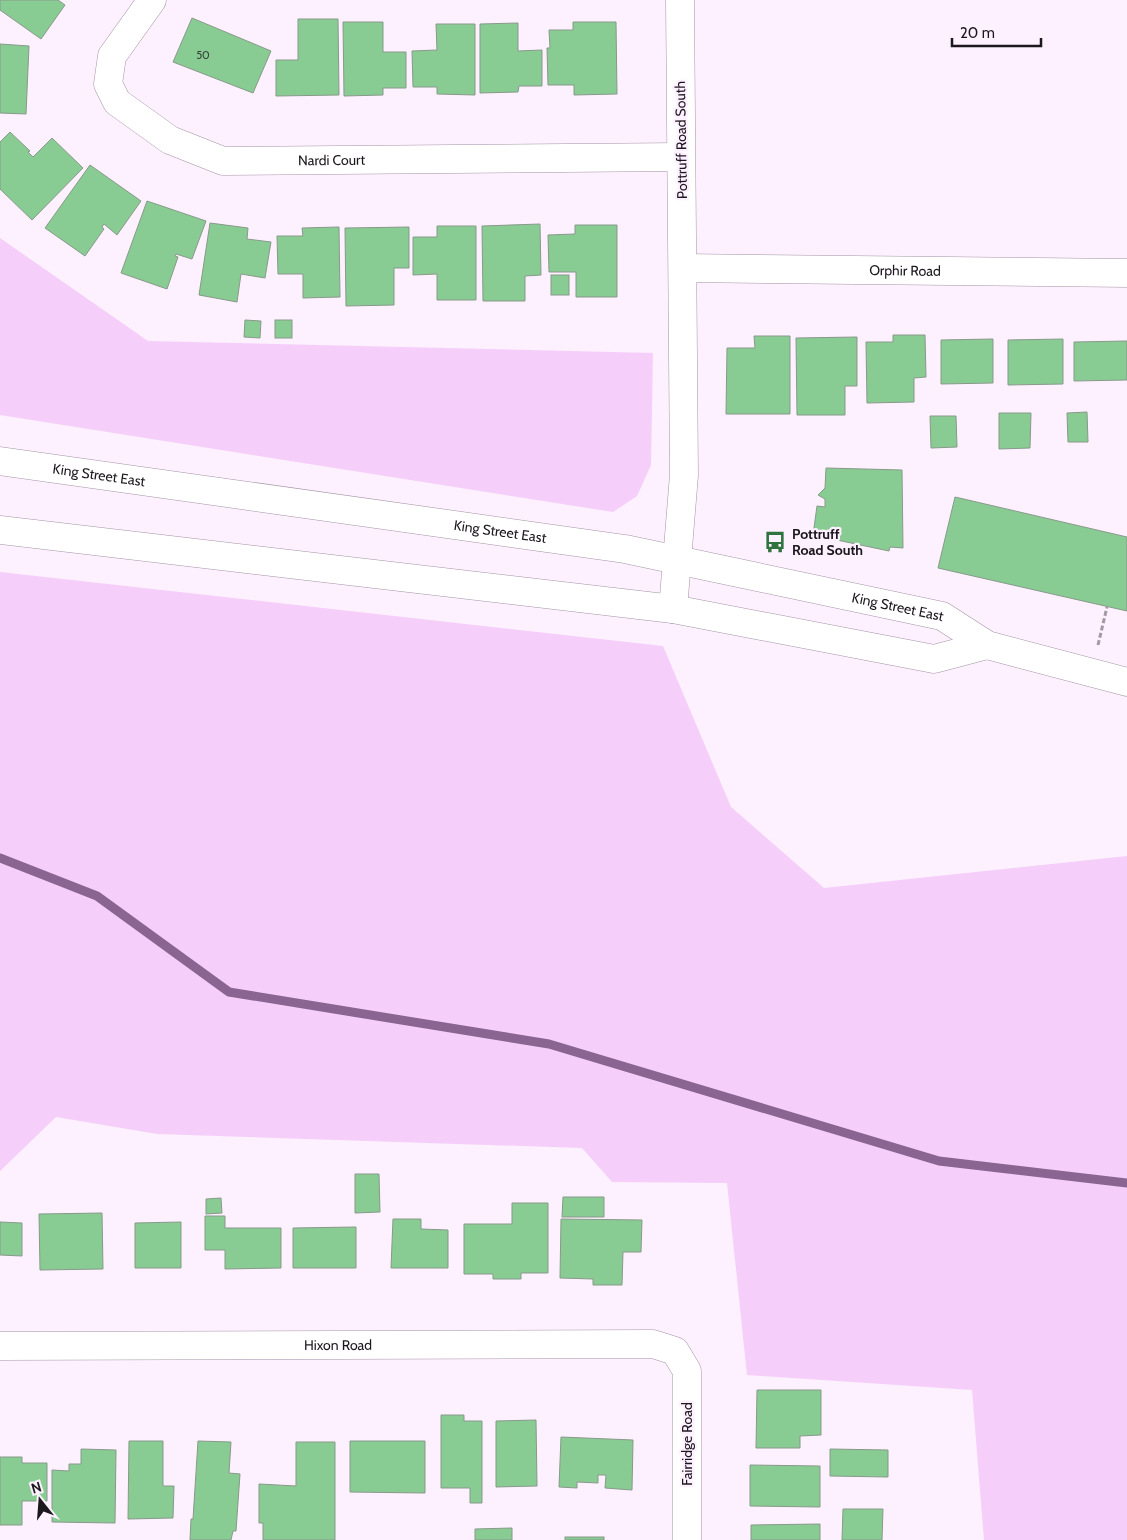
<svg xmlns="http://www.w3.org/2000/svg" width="1127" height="1540" viewBox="0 0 1127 1540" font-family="Cabin,sans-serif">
<rect width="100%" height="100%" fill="#fdf0ff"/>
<!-- green -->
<g fill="#f5cffa">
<polygon points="0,238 148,341 653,353 651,465 637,496 613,512 0,415"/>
<polygon points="0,572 663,646 731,807 824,888 1127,856 1127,1540 984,1540 972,1390 747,1375 727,1183 612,1182 582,1148 157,1134 56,1117 0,1171"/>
</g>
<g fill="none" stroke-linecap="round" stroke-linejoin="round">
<!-- stream -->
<polyline stroke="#8b6591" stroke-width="9" points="0,858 97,896 229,992 549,1044 939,1161 1127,1183"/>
</g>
<!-- building -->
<g fill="#88cc93" stroke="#88998a">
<polygon points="0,0 58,0 65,5 41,39 0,10"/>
<polygon points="192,18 271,51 253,93 173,62"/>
<polygon points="298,19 338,19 339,95 276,96 276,60 298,60"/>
<polygon points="343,22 383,22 383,52 406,52 406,88 383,88 383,95 344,96"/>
<polygon points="573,22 616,22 617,94 574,95 574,85 548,85 547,48 550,48 549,30 573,30"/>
<polygon points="518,23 518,51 542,50 542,86 519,86 518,92 480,93 480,24"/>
<polygon points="436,24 475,24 475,95 437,94 437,87 413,87 412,51 437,50"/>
<polygon points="0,44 29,46 26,114 0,113"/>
<polygon points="10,132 30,151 28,152 33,157 52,138 83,168 32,220 0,189 0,142"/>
<polygon points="90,165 141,201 117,235 104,224 102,227 104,229 85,256 45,228"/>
<polygon points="147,201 206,221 192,259 176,254 175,256 178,257 167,289 121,273"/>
<polygon points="210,223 248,228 247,239 271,242 265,278 241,274 237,302 199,295"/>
<polygon points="540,224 541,275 525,276 525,301 483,301 482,226"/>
<polygon points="575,225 617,225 617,297 576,297 576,272 549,272 548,235 575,234"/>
<polygon points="437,226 476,226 476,300 437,300 437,274 413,275 413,237 437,237"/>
<polygon points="339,227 340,297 303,298 303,274 278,274 277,236 303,236 302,228"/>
<polygon points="409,227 409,268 394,268 394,305 346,306 345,228"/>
<rect x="551" y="275" width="18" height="20"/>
<polygon points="245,320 261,321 260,338 244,337"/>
<rect x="275" y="320" width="17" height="18"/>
<polygon points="893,335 925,335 926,377 914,378 914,402 867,403 866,342 893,342"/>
<polygon points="754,336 790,336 790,414 726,414 727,348 755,348"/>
<polygon points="857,337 857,386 845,386 845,415 797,415 796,338"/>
<polygon points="993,339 993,383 941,384 941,340"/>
<polygon points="1063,339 1063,384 1008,385 1008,340"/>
<polygon points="1127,341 1127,380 1074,381 1074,342"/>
<polygon points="1087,412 1088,442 1068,442 1067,413"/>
<polygon points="999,413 1031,413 1030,448 999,449"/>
<polygon points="930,416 956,416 957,447 931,448"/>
<polygon points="826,468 902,470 903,548 890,547 889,551 813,535 817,506 825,507 825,499 818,495 825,488"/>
<polygon points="955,497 1127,537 1127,611 938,568"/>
<polygon points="355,1174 379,1174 380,1212 355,1213"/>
<polygon points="563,1197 604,1197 604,1217 562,1217"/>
<polygon points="221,1198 222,1213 206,1214 206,1199"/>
<polygon points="512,1203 548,1203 548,1273 521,1273 521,1279 493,1279 493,1274 464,1274 464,1224 512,1224"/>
<polygon points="102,1213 103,1269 40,1270 39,1214"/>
<polygon points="205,1216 225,1216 225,1228 281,1228 281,1268 225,1269 225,1250 205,1250"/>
<polygon points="393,1219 421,1219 421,1229 448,1230 448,1268 391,1268"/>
<polygon points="561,1219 642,1220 641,1252 623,1252 622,1285 593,1285 593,1279 560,1278"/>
<polygon points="0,1222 22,1223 22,1256 0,1255"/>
<polygon points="181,1222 181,1268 135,1268 135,1223"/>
<polygon points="356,1227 356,1268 293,1268 293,1228"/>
<polygon points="757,1390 821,1390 821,1435 800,1436 800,1448 756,1448"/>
<polygon points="441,1415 464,1415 464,1421 482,1421 482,1503 470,1503 470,1488 441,1488"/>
<polygon points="536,1420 537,1486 496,1487 496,1421"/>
<polygon points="561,1437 633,1440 632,1490 605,1488 606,1475 598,1475 598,1483 577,1482 577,1488 559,1487"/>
<polygon points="129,1441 163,1441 163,1486 174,1486 173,1518 128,1519"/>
<polygon points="198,1441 231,1442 229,1473 240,1474 236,1531 233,1531 231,1540 190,1540 191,1519 193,1519"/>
<polygon points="350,1441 425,1441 425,1493 350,1492"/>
<polygon points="296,1442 335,1442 335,1540 263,1540 263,1523 259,1523 259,1484 296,1486"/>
<polygon points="81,1449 116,1450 115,1523 52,1522 52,1470 69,1471 69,1464 81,1464"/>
<polygon points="830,1449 888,1450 888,1477 830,1476"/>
<polygon points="0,1457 22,1457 22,1463 47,1463 47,1501 22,1501 22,1525 0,1525"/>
<polygon points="750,1465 820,1466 820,1507 750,1506"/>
<polygon points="843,1509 883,1509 882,1540 842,1540"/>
<polygon points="820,1524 820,1540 751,1540 751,1525"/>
<polygon points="512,1528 512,1540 475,1540 475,1529"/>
<rect x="565" y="1537" width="39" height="3"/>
</g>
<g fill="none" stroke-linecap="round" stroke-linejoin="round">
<!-- street casing -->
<g stroke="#a495a5" stroke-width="29">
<g id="street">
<path id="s1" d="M152,0L112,56L108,84L117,102L170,140L223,161L680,157"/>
<path id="s2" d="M683,268L1127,273"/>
<polyline points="673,609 684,475 680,0"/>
<path id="s3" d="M0,1346L653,1344L675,1351L687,1371V1540"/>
</g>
</g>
<!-- secondary casing -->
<g stroke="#a495a5" stroke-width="29">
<g id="secondary">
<path id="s4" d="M0,461L625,549L942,616L987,645L1127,682"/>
<polyline points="0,530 673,609 934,659 987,645"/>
</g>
</g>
<!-- path -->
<polyline stroke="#a399a4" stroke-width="3" stroke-dasharray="5 2.5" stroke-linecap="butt" points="1098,645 1107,607"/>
<!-- street -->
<use href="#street" stroke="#fff" stroke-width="28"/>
<!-- secondary -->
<use href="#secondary" stroke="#fff" stroke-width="28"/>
</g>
<!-- icons -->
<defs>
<g id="bus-bare" transform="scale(1.725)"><path d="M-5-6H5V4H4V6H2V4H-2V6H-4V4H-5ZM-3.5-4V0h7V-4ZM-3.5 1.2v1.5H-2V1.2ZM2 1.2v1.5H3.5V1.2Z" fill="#2f743f" stroke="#fdf0ff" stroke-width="2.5" paint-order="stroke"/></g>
</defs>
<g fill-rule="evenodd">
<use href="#bus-bare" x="775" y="542"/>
</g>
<g text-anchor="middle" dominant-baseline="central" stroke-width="4.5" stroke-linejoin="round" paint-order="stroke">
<!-- number labels -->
<g font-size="11" fill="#37443a">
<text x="203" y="55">50</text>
</g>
<!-- street labels -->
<g font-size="14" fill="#1c171d" stroke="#fdf0ff">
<text transform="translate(681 140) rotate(-91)">Pottruff Road South</text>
<text stroke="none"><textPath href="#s1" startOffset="348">Nardi Court</textPath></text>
<text stroke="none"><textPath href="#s2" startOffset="222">Orphir Road</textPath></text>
<text stroke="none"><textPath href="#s4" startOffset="100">King Street East</textPath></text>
<text stroke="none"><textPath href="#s4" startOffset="505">King Street East</textPath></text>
<text stroke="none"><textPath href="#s4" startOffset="910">King Street East</textPath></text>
<text stroke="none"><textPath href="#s3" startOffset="338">Hixon Road</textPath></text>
<text transform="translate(687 1444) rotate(-90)">Fairridge Road</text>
</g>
<!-- poi labels -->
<g font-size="14" font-weight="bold" fill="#1c171d" stroke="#fdf0ff" text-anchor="start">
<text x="792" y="534">Pottruff<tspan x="792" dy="16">Road South</tspan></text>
</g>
</g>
<!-- north arrow -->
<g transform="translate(40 1500) rotate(343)" stroke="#fdf0ff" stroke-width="4" paint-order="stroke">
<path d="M0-4L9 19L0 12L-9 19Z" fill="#1c171d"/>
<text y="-8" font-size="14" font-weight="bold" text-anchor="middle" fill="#1c171d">N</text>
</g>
<!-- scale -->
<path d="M952 38v8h89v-8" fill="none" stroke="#1c171d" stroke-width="2.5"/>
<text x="960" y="38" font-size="15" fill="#1c171d" stroke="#fdf0ff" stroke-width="4" paint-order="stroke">20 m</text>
</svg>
